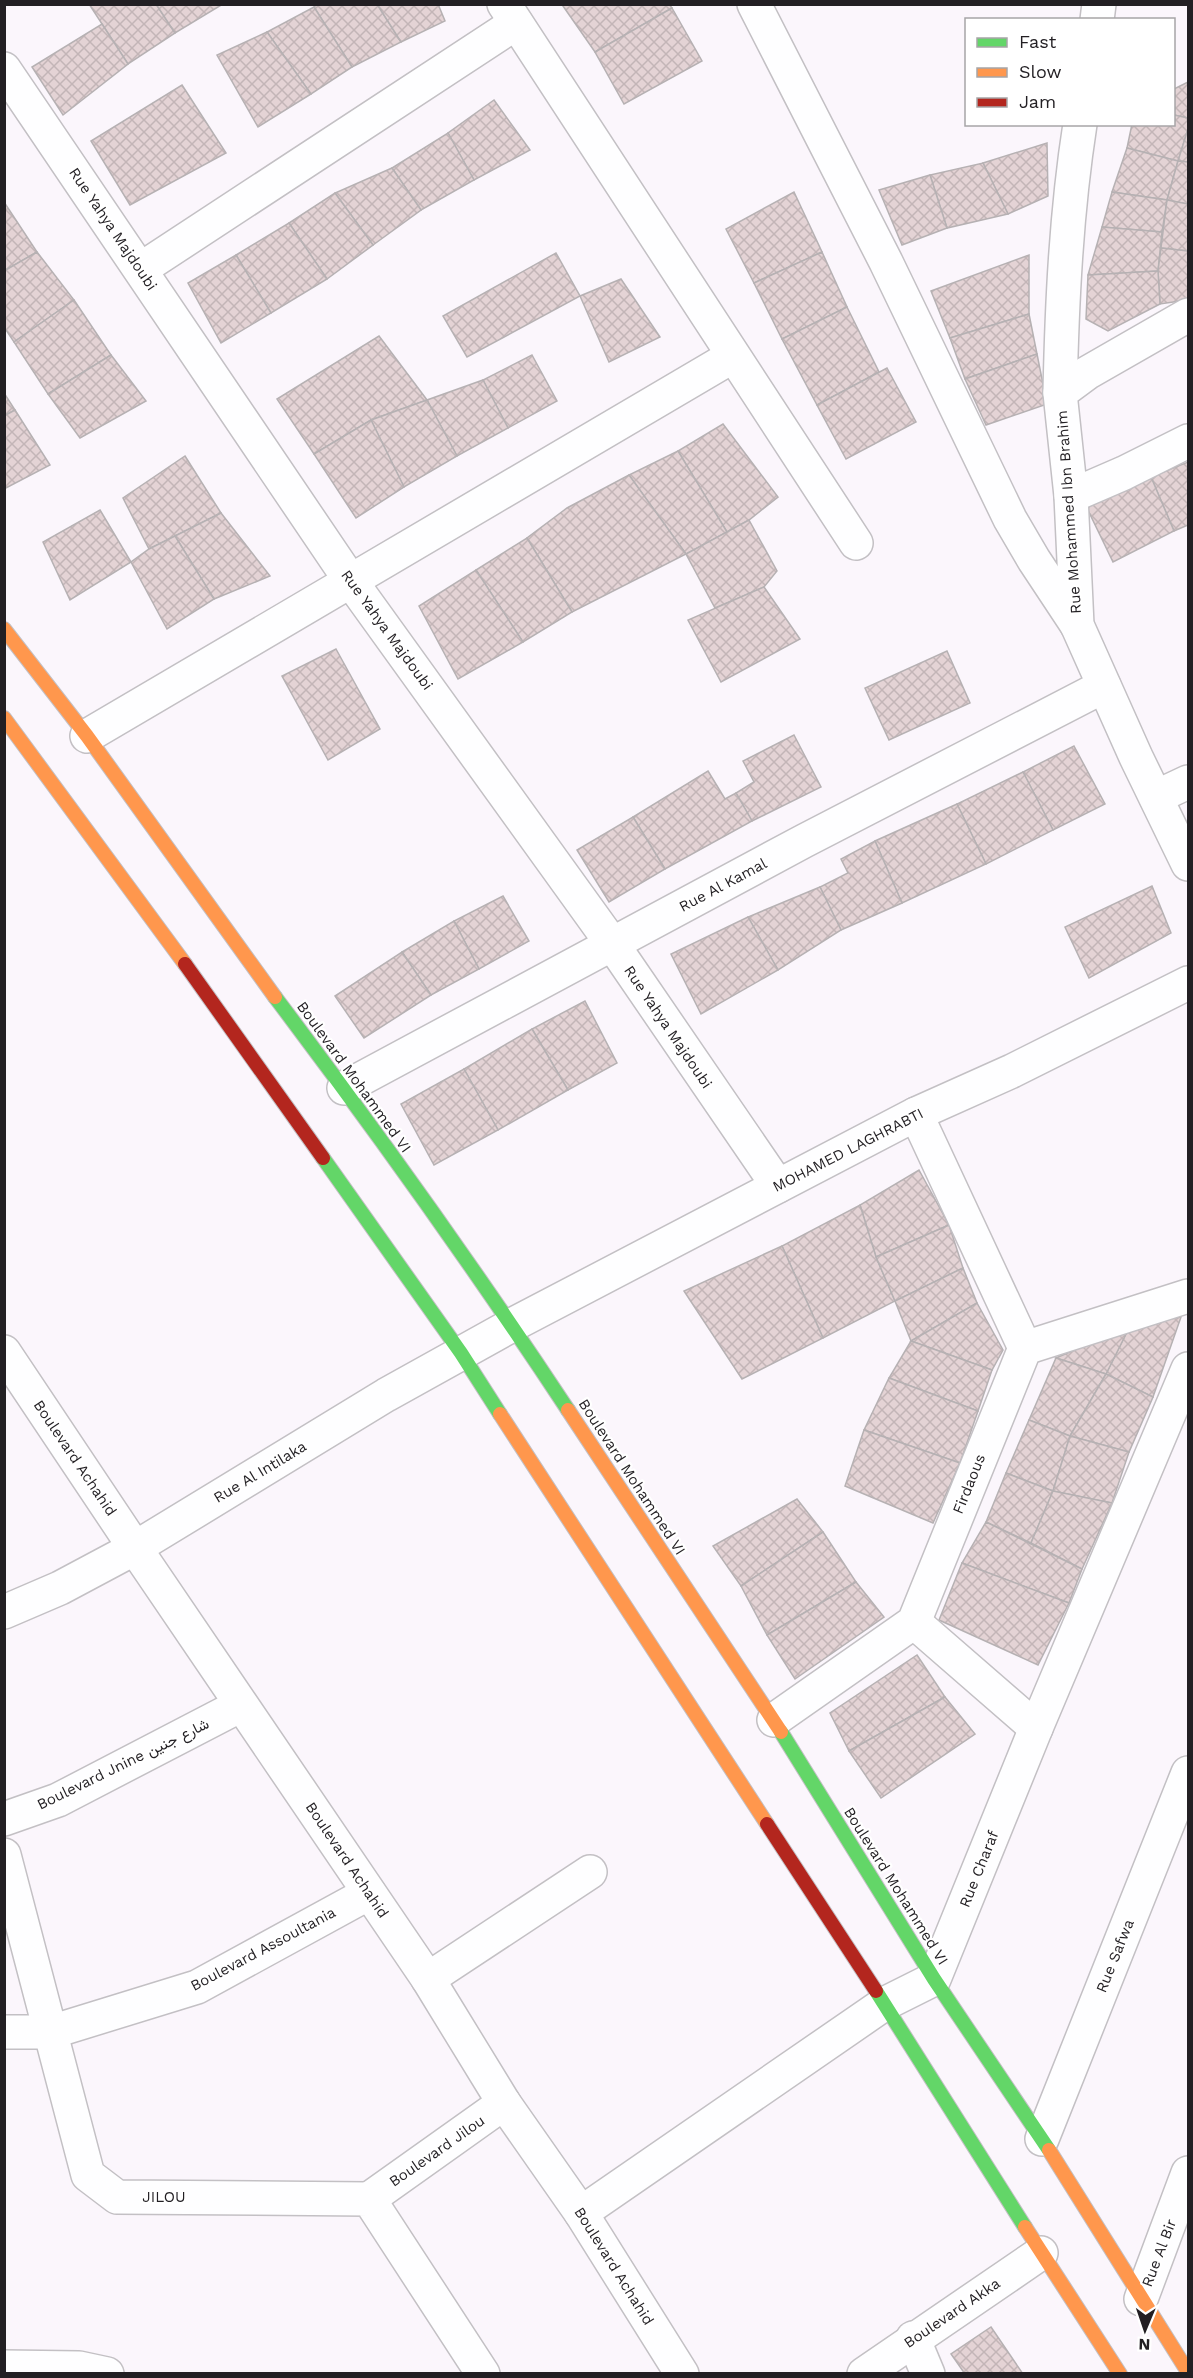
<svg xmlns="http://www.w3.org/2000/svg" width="1193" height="2378" viewBox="0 0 1193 2378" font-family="'Work Sans',Vazirmatn,sans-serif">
<defs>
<pattern id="building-cross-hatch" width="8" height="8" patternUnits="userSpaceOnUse" patternTransform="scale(1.5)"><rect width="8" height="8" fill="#e4d3d5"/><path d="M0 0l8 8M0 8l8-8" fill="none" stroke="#c3b5b7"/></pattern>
</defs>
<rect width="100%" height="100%" fill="#fbf6fc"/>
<!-- building -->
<g fill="url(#building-cross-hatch)" stroke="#b6b1b3" stroke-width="1.5">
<polygon points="89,4 156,4 175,33 128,64"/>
<polygon points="156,4 223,4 175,33"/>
<polygon points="317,4 377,4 401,42 352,67 314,7"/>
<polygon points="377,4 438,4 445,21 401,42"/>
<polygon points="565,4 669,4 672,8 595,52 563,6"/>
<polygon points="314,7 352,67 311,94 267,32"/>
<polygon points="672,8 702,61 624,104 595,52"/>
<polygon points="102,24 128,64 63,115 32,67"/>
<polygon points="267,32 311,94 258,127 217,55"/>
<polygon points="1188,82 1188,118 1174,115 1174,89"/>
<polygon points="182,85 226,153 130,205 91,141"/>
<polygon points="494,100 530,150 474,180 448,133"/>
<polygon points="1174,115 1188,118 1188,129 1178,161 1127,148 1132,124 1174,124"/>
<polygon points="1188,129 1188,162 1178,161"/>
<polygon points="448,133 474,180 421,210 392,168"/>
<polygon points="1047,143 1048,196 1008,214 983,163"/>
<polygon points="1127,148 1178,161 1167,200 1112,192"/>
<polygon points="1178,161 1188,162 1188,204 1167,200"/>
<polygon points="983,163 1008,214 947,228 930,175"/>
<polygon points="392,168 421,210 373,245 335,193"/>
<polygon points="930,175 947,228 902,245 879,190"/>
<polygon points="794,192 822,252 754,283 726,229"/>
<polygon points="1112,192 1167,200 1162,232 1102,227"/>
<polygon points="335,193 373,245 327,279 289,223"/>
<polygon points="1167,200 1188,204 1188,251 1161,248"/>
<polygon points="4,202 37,252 4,271"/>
<polygon points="289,223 327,279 271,313 236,255"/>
<polygon points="1102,227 1162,232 1158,271 1088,275"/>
<polygon points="1161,248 1188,251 1188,298 1180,301 1160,304 1158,271"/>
<polygon points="37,252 74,300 14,342 4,327 4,271"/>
<polygon points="822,252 847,307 782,339 754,283"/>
<polygon points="556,253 580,296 467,357 443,316"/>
<polygon points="236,255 271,313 221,343 188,283"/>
<polygon points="1029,255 1029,314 950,338 931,291"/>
<polygon points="1158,271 1160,304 1108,331 1086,319 1088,275"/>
<polygon points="621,279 660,337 609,362 580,296"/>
<polygon points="74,300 111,355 48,394 14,342"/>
<polygon points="847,307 879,372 817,405 782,339"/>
<polygon points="1029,314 1037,354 965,379 950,338"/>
<polygon points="379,336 427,400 371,420 314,454 277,399"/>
<polygon points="1037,354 1047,404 986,425 965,379"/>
<polygon points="111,355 146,401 80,438 48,394"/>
<polygon points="532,355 557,401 508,428 483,380"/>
<polygon points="887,368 916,422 846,459 817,405"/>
<polygon points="483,380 508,428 457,456 427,400"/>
<polygon points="4,393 15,410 4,416"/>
<polygon points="427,400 457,456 404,487 371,420"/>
<polygon points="15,410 50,465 4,489 4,416"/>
<polygon points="371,420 404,487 356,518 314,454"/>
<polygon points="723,424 778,497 749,520 727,532 678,451"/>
<polygon points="678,451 727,532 686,554 629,475"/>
<polygon points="185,456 221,513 149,549 123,498"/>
<polygon points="1188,462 1188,525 1174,531 1151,477"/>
<polygon points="629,475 686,554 572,612 527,538 567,508"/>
<polygon points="1151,477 1174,531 1113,562 1085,504"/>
<polygon points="100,510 131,562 70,600 43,542"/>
<polygon points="221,513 270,576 214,599 175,536"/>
<polygon points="749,520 777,571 764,587 715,608 686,554"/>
<polygon points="175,536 214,599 167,629 131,562 149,549"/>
<polygon points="527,538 572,612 523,642 476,570"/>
<polygon points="476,570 523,642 458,679 419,606"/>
<polygon points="764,587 800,639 721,682 688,620"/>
<polygon points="336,649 380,729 328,760 282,676"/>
<polygon points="947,651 970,703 889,740 865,688"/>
<polygon points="794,735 821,787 752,821 736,793 754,782 743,761"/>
<polygon points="1074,746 1105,804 1053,830 1023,772"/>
<polygon points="708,771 725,799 736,793 752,821 665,869 633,817"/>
<polygon points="1023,772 1053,830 986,864 957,804"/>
<polygon points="957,804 986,864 902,903 875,841"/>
<polygon points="633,817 665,869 609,902 577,850"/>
<polygon points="875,841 902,903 841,930 820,887 848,873 841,859"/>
<polygon points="1152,886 1171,933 1089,978 1065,927"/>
<polygon points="820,887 841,930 778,970 748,917"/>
<polygon points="503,896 529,941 479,969 454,921"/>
<polygon points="748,917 778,970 701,1014 671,954"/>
<polygon points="454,921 479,969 431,995 402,952"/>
<polygon points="402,952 431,995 364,1038 335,996"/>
<polygon points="585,1001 617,1063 568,1090 532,1029"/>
<polygon points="532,1029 568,1090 498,1130 464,1069"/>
<polygon points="464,1069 498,1130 434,1165 401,1104"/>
<polygon points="919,1170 949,1225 876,1257 860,1205"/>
<polygon points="860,1205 876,1257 895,1301 823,1338 782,1246"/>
<polygon points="949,1225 963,1268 895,1301 876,1257"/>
<polygon points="782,1246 823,1338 742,1379 684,1291"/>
<polygon points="963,1268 977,1303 911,1341 895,1301"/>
<polygon points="977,1303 1003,1350 992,1370 911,1341"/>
<polygon points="1181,1317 1153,1397 1106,1374 1130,1326"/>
<polygon points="1130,1326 1106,1374 1056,1358"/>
<polygon points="911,1341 992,1370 978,1411 889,1378"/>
<polygon points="1056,1358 1106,1374 1070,1436 1029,1420"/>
<polygon points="1106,1374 1153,1397 1129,1452 1070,1436"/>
<polygon points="889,1378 978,1411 960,1463 864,1430"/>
<polygon points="1029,1420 1070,1436 1053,1491 1006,1473"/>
<polygon points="864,1430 960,1463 933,1523 845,1486"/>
<polygon points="1070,1436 1129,1452 1112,1503 1053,1491"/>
<polygon points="1006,1473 1053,1491 1031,1543 986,1522"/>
<polygon points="1053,1491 1112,1503 1082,1569 1031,1543"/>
<polygon points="797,1499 823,1532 741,1586 713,1546"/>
<polygon points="986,1522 1082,1569 1069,1603 962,1563"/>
<polygon points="823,1532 856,1582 767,1635 741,1586"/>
<polygon points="962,1563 1069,1603 1038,1665 939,1620"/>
<polygon points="856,1582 884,1617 795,1679 767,1635"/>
<polygon points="917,1655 945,1697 849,1751 830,1713"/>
<polygon points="945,1697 975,1734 881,1798 849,1751"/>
<polygon points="991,2327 1023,2374 965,2374 951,2354"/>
</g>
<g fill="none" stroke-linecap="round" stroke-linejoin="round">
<!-- street casing -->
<g stroke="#c3c0c4" stroke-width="36">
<g id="street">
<polyline points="504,4 856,543"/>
<polyline points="754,4 886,262 1010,519 1034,560 1077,625"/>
<polyline points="1097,20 1099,4"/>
<polyline points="4,69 350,580 613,945 778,1186"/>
<polyline points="141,269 516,23"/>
<polyline points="1188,315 1087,373 1060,393 1071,496 1077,625 1136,757 1188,864"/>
<path d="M1060,393C1062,303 1066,214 1080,124"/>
<polyline points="1071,496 1124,473 1188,441"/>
<polyline points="87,736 733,356"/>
<polyline points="1156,797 1188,782"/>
<polyline points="344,1088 804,841 1104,686"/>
<polyline points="916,1114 1025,1348"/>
<polyline points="4,1352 135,1548 428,1979 504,2103 581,2213 682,2374"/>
<polyline points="4,1612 60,1588 135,1548 386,1395 512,1325 916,1114 1012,1071 1188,983"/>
<polyline points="914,1622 1036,1728"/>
<polyline points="774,1720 914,1622 1025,1348 1188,1296"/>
<polyline points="4,1819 58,1800 241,1705"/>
<polyline points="4,1855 88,2175 117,2197 369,2199 483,2374"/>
<polyline points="428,1979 590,1872"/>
<polyline points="4,2032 51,2032 197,1987 369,1893"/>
<polyline points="1042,2139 1188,1773"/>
<polyline points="369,2199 504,2103"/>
<polyline points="581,2213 884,2004 934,1979 1036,1728 1188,1369"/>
<polyline points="1141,2299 1188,2173"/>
<polyline points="913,2338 928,2374"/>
<polyline points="4,2367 79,2368 107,2374"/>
<polyline points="864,2374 1041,2253"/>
</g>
</g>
<!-- fast casing -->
<g stroke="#c3c0c4" stroke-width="16">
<g id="fast">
<path d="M275,997C377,1132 475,1269 568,1410"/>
<polyline points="323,1158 461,1353 500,1414"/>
<polyline points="781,1732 934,1979 1049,2150"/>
<polyline points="876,1991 1025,2227"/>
</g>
</g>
<!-- slow casing -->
<g stroke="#c3c0c4" stroke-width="16">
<g id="slow">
<polyline points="4,629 87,736 275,997"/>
<polyline points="4,718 185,964"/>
<polyline points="568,1410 781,1732"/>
<polyline points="500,1414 767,1824"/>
<polyline points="1049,2150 1188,2372"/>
<polyline points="1025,2227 1120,2374"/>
</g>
</g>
<!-- jam casing -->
<g stroke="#c3c0c4" stroke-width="16">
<g id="jam">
<polyline points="185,964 323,1158"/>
<polyline points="767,1824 876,1991"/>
</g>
</g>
<!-- street -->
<use href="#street" stroke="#fefeff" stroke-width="33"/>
<!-- fast -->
<use href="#fast" stroke="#63d668" stroke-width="14"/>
<!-- slow -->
<use href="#slow" stroke="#ff974d" stroke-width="14"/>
<!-- jam -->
<use href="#jam" stroke="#b3261e" stroke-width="14"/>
</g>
<g text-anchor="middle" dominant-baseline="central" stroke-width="4.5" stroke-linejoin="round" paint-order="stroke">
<!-- street labels -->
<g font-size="15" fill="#221f23" stroke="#fff">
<text transform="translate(113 229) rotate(56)">Rue Yahya Majdoubi</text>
<text transform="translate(1069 512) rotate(-94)">Rue Mohammed Ibn Brahim</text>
<text transform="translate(387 630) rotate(54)">Rue Yahya Majdoubi</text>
<text transform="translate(723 885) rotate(-28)">Rue Al Kamal</text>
<text transform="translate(668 1027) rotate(56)">Rue Yahya Majdoubi</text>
<text transform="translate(354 1077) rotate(54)">Boulevard Mohammed VI</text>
<text transform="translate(848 1150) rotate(-27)">MOHAMED LAGHRABTI</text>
<text transform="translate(75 1458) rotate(56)">Boulevard Achahid</text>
<text transform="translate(260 1472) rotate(-31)">Rue Al Intilaka</text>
<text transform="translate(632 1477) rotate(57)">Boulevard Mohammed VI</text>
<text transform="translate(969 1484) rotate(-68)">Firdaous</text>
<text transform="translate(123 1764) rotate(-26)">Boulevard Jnine شارع جنين</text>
<text transform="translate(347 1860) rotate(56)">Boulevard Achahid</text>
<text transform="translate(979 1869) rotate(-68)">Rue Charaf</text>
<text transform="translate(896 1886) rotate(58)">Boulevard Mohammed VI</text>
<text transform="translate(263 1949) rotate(-28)">Boulevard Assoultania</text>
<text transform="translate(1115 1956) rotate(-68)">Rue Safwa</text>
<text transform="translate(437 2151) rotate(-35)">Boulevard Jilou</text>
<text x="164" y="2197">JILOU</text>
<text transform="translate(1159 2253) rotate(-69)">Rue Al Bir</text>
<text transform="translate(614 2266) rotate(58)">Boulevard Achahid</text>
<text transform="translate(952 2313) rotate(-34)">Boulevard Akka</text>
</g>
</g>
<!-- border -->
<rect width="1193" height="2378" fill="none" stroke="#221f23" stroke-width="12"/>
<!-- legend -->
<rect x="965" y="18" width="210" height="108" fill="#ffffff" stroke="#a7a5a7" stroke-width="1.5"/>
<rect x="977" y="38" width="30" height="9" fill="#63d668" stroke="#a7a5a7" stroke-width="1.5"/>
<text x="1019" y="48" font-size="18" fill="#221f23">Fast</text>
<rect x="977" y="68" width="30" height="9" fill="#ff974d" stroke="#a7a5a7" stroke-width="1.5"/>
<text x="1019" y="78" font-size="18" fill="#221f23">Slow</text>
<rect x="977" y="98" width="30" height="9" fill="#b3261e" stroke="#a7a5a7" stroke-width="1.5"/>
<text x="1019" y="108" font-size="18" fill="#221f23">Jam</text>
<!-- north arrow -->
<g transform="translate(1145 2330) rotate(182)" stroke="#ffffff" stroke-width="4.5" paint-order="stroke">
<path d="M0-4.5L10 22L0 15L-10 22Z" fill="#221f23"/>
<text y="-9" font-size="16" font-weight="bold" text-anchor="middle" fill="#221f23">N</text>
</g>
</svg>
